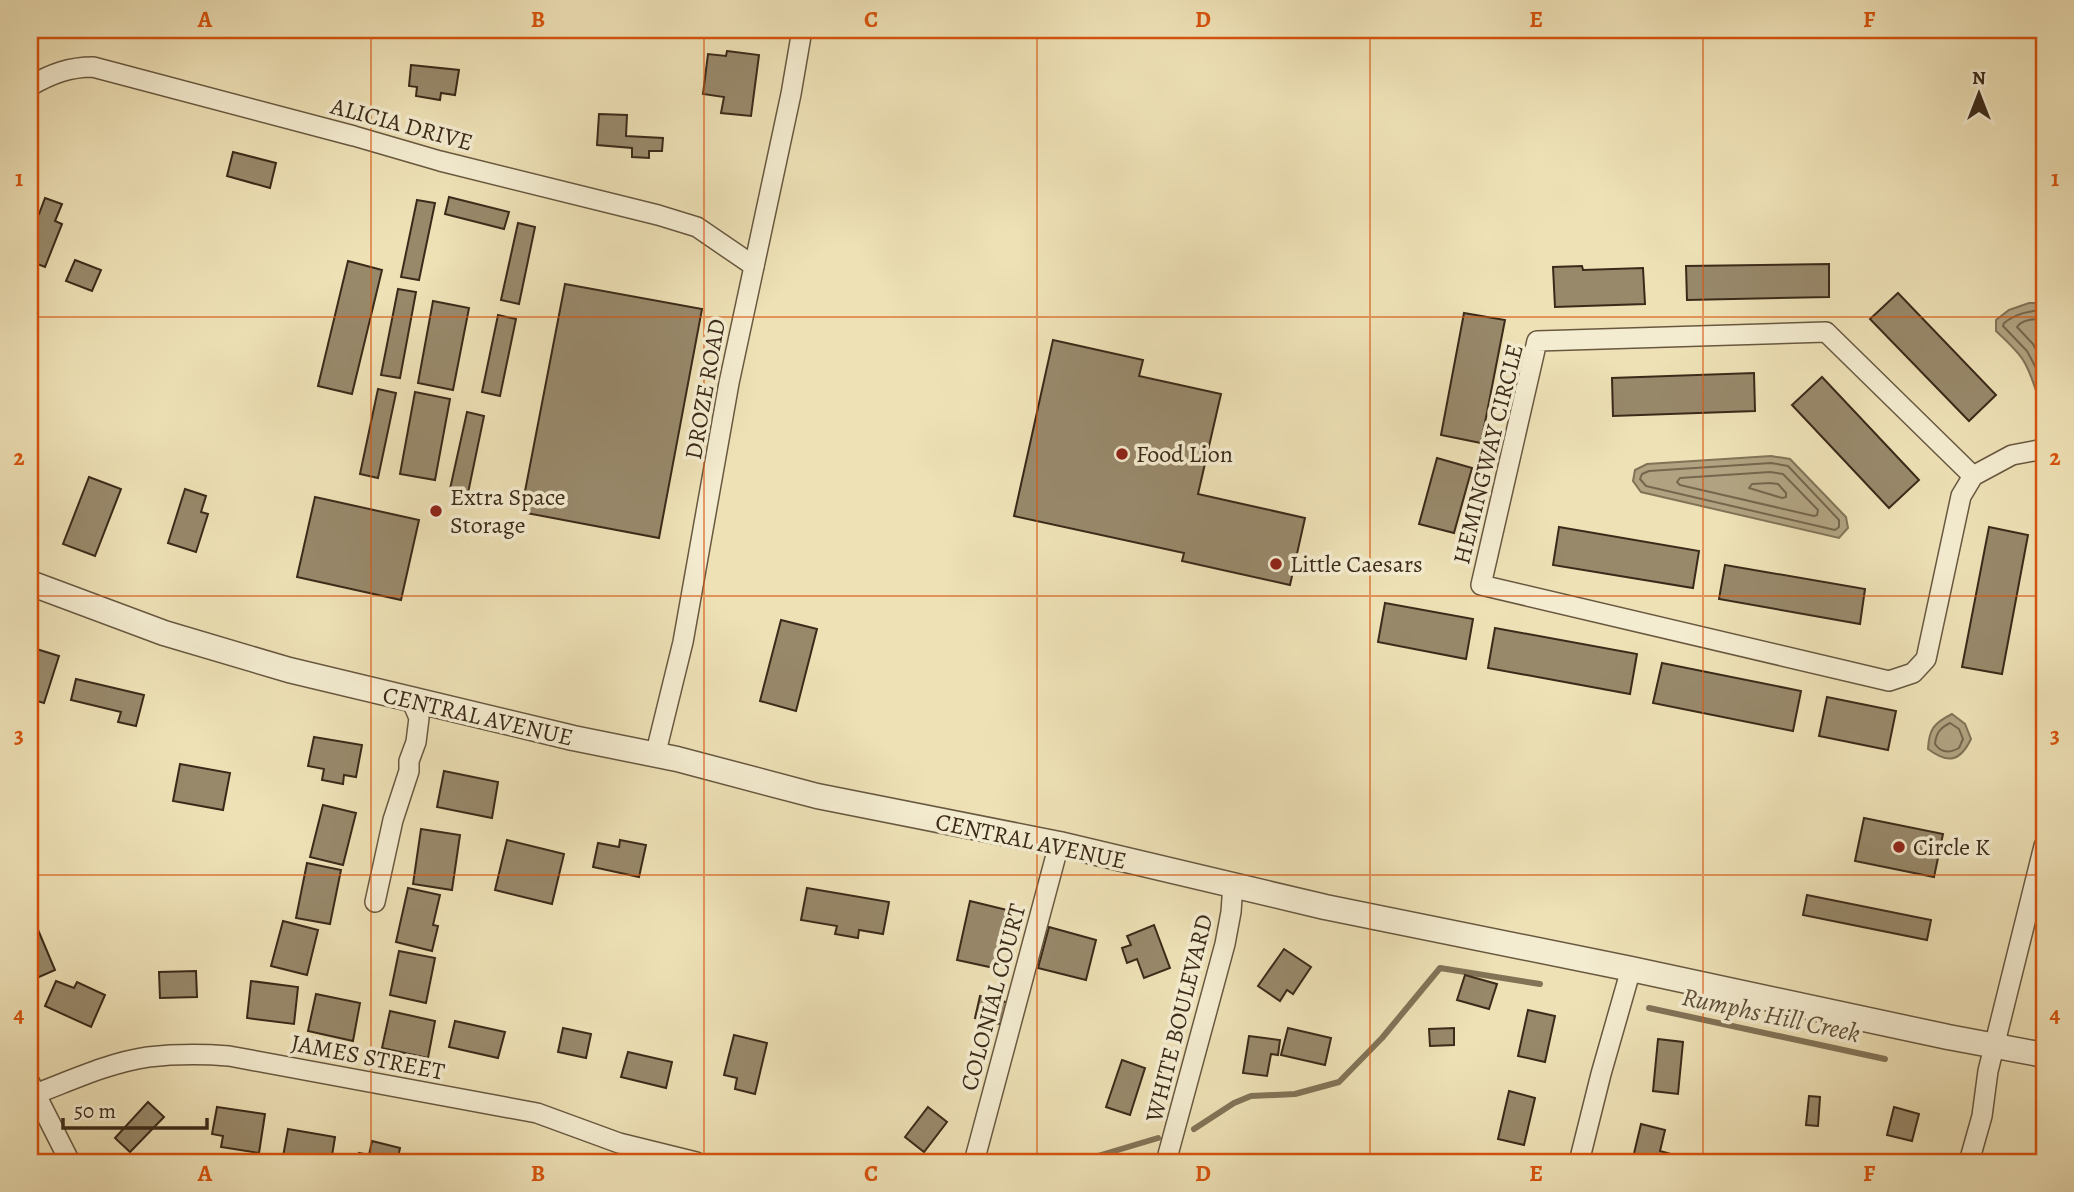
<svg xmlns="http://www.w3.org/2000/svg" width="2074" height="1192" viewBox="0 0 2074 1192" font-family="Alegreya,serif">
<rect width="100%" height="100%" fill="#eee1b6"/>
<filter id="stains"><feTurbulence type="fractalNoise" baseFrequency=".00286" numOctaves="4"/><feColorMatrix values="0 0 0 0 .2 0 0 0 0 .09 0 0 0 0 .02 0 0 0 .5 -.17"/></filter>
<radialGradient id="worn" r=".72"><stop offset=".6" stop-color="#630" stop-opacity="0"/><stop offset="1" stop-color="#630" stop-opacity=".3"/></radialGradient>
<!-- water -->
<g fill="#b1a381" stroke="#827357" stroke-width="2">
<path d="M2029,303H2044V401L2038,397C2027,361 2023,356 1996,331V320L2009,310Z"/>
<polygon points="1771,456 1790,459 1846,517 1848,528 1839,538 1641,492 1633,481 1635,470 1647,464"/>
<path d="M1952,714L1965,724L1971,739C1960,762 1948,764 1928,749C1929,729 1934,723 1952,714Z"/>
</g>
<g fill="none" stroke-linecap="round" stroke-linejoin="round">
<!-- shore -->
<g stroke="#76664d" stroke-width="2">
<path d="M2044,310C2029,311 2017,313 2004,323L2003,326L2027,351L2036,368L2044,392"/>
<path d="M2044,319C2035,319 2022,319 2017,327L2033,344L2044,364"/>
<polygon points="1771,463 1788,466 1839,520 1839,527 1835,530 1646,486 1640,479 1642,474 1649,471"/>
<polygon points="1770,472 1783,474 1818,510 1817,515 1814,516 1680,485 1677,482 1680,478"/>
<polygon points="1770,483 1778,484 1786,493 1786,497 1782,498 1749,488 1752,484"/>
<path d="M1950,723L1959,729L1963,739L1959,748C1950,753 1941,753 1935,744C1936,733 1940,728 1950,723Z"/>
</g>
<!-- stream -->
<g stroke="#827357" stroke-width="6">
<polyline points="1649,1008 1885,1059"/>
<polyline points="1194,1129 1234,1103 1251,1096 1295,1094 1339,1082 1382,1038 1440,968 1540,984"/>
<polyline points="1085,1162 1091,1158 1158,1138"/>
</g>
</g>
<!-- building -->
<g fill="#98896b" stroke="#3b2a19" stroke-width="2">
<polygon points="727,51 759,55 751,116 721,113 724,97 703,94 708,54 726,56"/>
<polygon points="411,65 459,70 455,95 441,93 440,100 416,96 417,87 409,86"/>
<polygon points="599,114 627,115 626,136 663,138 662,151 649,151 649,158 632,157 632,148 597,145"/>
<polygon points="233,152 276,163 270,188 227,176"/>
<polygon points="449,197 509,212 504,229 445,214"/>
<polygon points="45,198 62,204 55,221 62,224 45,267 30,261 30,211 39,214"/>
<polygon points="417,200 435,203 419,280 401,277"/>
<polygon points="518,223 535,227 519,304 501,300"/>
<polygon points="75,260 101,270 92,291 66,281"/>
<polygon points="348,261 382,270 352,394 318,386"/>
<polygon points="1829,264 1829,297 1687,300 1686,266"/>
<polygon points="1582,266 1583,270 1643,268 1645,304 1555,307 1553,267"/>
<polygon points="565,284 702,309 659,538 521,512"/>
<polygon points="398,289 416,292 400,378 381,375"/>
<polygon points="1898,293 1996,395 1969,421 1870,319"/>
<polygon points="433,301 469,308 453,390 418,383"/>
<polygon points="1464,313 1505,320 1481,443 1441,435"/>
<polygon points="498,315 516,319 500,396 482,392"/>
<polygon points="1053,340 1143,360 1139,376 1221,394 1198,494 1305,518 1290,585 1182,561 1184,553 1014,516"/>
<polygon points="1754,373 1755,411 1613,416 1612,378"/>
<polygon points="1822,377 1919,480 1889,508 1792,405"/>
<polygon points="378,389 396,393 378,478 360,474"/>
<polygon points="415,392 450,399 435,480 400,474"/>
<polygon points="467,412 484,416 468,493 450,489"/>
<polygon points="1437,458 1472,468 1454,533 1419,524"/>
<polygon points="89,477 121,489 95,556 63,544"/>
<polygon points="185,489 206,496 201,512 208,514 196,552 168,543"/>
<polygon points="315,497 419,520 401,600 297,577"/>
<polygon points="1559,527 1699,551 1693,588 1553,565"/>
<polygon points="1989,527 2028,535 2002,674 1962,667"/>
<polygon points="1725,565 1865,589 1860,624 1719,599"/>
<polygon points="1385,603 1473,619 1466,659 1378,642"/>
<polygon points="781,620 817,629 796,711 760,701"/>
<polygon points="1495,628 1637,654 1630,694 1488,668"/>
<polygon points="30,647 59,656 44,703 30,699"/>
<polygon points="1662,663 1801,691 1793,731 1653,703"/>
<polygon points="76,679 144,695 136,726 118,722 121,712 71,700"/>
<polygon points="1827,697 1896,711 1888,750 1819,736"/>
<polygon points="314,737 362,745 356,777 344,775 343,784 322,780 324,769 308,766"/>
<polygon points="180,764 230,773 223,810 173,801"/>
<polygon points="444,771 498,782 492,818 437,807"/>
<polygon points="323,805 356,813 343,865 310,857"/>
<polygon points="1864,818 1943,834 1934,877 1855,861"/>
<polygon points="421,829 460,835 452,890 413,884"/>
<polygon points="507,840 564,854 552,904 495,890"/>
<polygon points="620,840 646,845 639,877 593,867 598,843 619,847"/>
<polygon points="307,863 341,870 330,924 296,918"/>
<polygon points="408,888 440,895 433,925 438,926 432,951 396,942"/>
<polygon points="807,888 889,902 883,934 859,930 858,938 835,934 837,926 801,920"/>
<polygon points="1807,895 1931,920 1927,940 1803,915"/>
<polygon points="970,901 1007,910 994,968 957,960"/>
<polygon points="33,918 55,970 30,981 30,920"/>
<polygon points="283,921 318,930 307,975 271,966"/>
<polygon points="1154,925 1170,968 1144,978 1137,959 1127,963 1122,948 1131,945 1127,936"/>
<polygon points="1049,927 1096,940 1086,980 1038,968"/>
<polygon points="1284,949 1311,967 1293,994 1287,990 1280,1001 1258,986"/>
<polygon points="399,951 435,958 426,1003 390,995"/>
<polygon points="196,971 197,997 160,998 159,972"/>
<polygon points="1465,975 1497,984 1489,1009 1457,1000"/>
<polygon points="56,981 74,988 77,982 105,995 91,1027 45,1006"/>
<polygon points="251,981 298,987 294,1024 247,1018"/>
<polygon points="316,994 360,1003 353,1041 308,1031"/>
<polygon points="980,996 1010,1003 1004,1025 975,1018"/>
<polygon points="1528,1010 1555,1016 1545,1062 1518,1056"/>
<polygon points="390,1011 435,1021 428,1058 382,1048"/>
<polygon points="455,1021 505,1032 498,1058 449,1047"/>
<polygon points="563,1028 591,1034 586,1058 558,1052"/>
<polygon points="1288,1028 1331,1038 1325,1065 1281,1055"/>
<polygon points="1454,1028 1454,1045 1430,1046 1429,1029"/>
<polygon points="734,1035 767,1043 755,1094 735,1089 737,1078 724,1075"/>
<polygon points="1249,1036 1280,1040 1278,1055 1271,1054 1267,1076 1243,1073"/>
<polygon points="1658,1039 1683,1042 1678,1094 1653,1091"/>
<polygon points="628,1052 672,1062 666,1088 621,1077"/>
<polygon points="1122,1060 1145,1068 1130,1115 1106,1107"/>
<polygon points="1509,1091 1535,1098 1524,1145 1498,1139"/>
<polygon points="1809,1096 1820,1097 1818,1126 1806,1125"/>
<polygon points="148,1102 164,1117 130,1152 115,1138"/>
<polygon points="217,1107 265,1114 259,1153 221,1147 223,1136 212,1134"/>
<polygon points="928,1107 947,1122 924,1152 905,1137"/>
<polygon points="1894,1107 1919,1114 1912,1141 1887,1135"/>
<polygon points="1641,1124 1665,1130 1660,1151 1678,1156 1676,1162 1632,1162"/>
<polygon points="288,1129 335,1137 331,1162 282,1162"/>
<polygon points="372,1141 400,1148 397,1162 356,1162 359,1153 369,1155"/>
<polygon points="420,1155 454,1162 419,1162"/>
</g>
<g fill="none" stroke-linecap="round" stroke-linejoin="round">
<!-- minor casing -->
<g stroke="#685840" stroke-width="22">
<g id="minor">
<path d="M30,86C51,74 69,67 93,67L354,136L440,161L658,215L697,227L754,266"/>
<polyline points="1973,476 1826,332 1537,341 1481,585 1889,681 1913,673 1926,659 1961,496 1973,476 2012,455 2044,449"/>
<polyline points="655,756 683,642 729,383 791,94 802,30"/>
<polyline points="375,902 393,820 409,771 409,761 416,742 419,718 411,699"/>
<polyline points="30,1083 70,1162"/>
<path d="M30,1096C68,1082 107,1063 148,1057C175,1054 202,1054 229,1056L537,1113L619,1143L696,1162"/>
<polyline points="974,1162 1059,844"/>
<polyline points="1166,1162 1225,944 1231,912 1233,884"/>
<polyline points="1579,1162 1601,1074 1631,969"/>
<polyline points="1969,1162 1982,1116 1988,1071 2044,846"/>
</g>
</g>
<!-- tertiary casing -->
<g stroke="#685840" stroke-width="27">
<polyline id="tertiary" points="30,583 164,633 289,670 573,738 677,759 817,796 1059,844 1325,907 1631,969 1948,1037 2044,1055"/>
</g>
<!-- minor -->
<use href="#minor" stroke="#f4ecd0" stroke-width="19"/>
<!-- tertiary -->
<use href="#tertiary" stroke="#f4ecd0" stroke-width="24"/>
</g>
<!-- grid -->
<path fill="none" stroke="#d7540d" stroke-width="2" stroke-opacity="0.55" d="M371,30V1162M704,30V1162M1037,30V1162M1370,30V1162M1703,30V1162M30,317H2044M30,596H2044M30,875H2044"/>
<!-- markers -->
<g fill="#8f2418" stroke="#f4ecd0" stroke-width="2.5">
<circle cx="1122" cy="454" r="7"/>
<circle cx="436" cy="511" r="7"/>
<circle cx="1276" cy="564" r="7"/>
<circle cx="1899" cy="847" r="7"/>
</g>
<g text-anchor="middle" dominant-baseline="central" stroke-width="7" stroke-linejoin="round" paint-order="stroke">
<!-- street labels -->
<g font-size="24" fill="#3b2a19" stroke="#f4ecd0">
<text transform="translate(402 124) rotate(15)">ALICIA DRIVE</text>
<text transform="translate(705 389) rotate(-80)">DROZE ROAD</text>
<text transform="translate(1488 454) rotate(-76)">HEMINGWAY CIRCLE</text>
<text transform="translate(478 716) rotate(13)">CENTRAL AVENUE</text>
<text transform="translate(1031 841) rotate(12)">CENTRAL AVENUE</text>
<text transform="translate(993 997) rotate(-75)">COLONIAL COURT</text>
<text transform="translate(1179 1018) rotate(-76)">WHITE BOULEVARD</text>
<text transform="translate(368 1057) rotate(11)">JAMES STREET</text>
</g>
<!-- poi labels -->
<g font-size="24" fill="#3b2a19" stroke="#f4ecd0" text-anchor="start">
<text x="1136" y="454">Food Lion</text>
<text x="450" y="497">Extra Space<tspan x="450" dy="28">Storage</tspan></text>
<text x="1290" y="564">Little Caesars</text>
<text x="1913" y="847">Circle K</text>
</g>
<!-- water labels -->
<g font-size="26" font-style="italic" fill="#5e4e38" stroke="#f4ecd0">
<text transform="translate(1771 1015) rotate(12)">Rumphs Hill Creek</text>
</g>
</g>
<!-- margin -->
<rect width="2074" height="1192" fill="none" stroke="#eee1b6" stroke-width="77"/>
<!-- north arrow -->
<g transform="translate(1979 94)" stroke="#f4ecd0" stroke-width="5" paint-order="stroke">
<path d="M0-5L12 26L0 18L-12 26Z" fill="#3b2a19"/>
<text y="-10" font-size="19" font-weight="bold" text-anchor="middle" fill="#3b2a19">N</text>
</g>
<!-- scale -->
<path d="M63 1118v10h144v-10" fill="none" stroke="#3b2a19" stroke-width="3.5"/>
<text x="74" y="1118" font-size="21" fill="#3b2a19" stroke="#f4ecd0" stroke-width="5" paint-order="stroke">50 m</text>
<rect x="38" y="38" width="1998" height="1116" fill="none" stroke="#d7540d" stroke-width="2.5"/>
<g font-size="23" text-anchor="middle" font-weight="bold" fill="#d7540d">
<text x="205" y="27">A</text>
<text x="538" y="27">B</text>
<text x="871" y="27">C</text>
<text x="1203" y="27">D</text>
<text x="1536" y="27">E</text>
<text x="1869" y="27">F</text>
<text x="19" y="186">1</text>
<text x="2055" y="186">1</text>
<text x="19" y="465">2</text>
<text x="2055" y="465">2</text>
<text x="19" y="743">3</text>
<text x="2055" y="743">3</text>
<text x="19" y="1022">4</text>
<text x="2055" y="1022">4</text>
<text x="205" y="1181">A</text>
<text x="538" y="1181">B</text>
<text x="871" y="1181">C</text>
<text x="1203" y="1181">D</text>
<text x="1536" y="1181">E</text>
<text x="1869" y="1181">F</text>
</g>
<rect width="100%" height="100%" filter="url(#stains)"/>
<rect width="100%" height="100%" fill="url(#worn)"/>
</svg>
